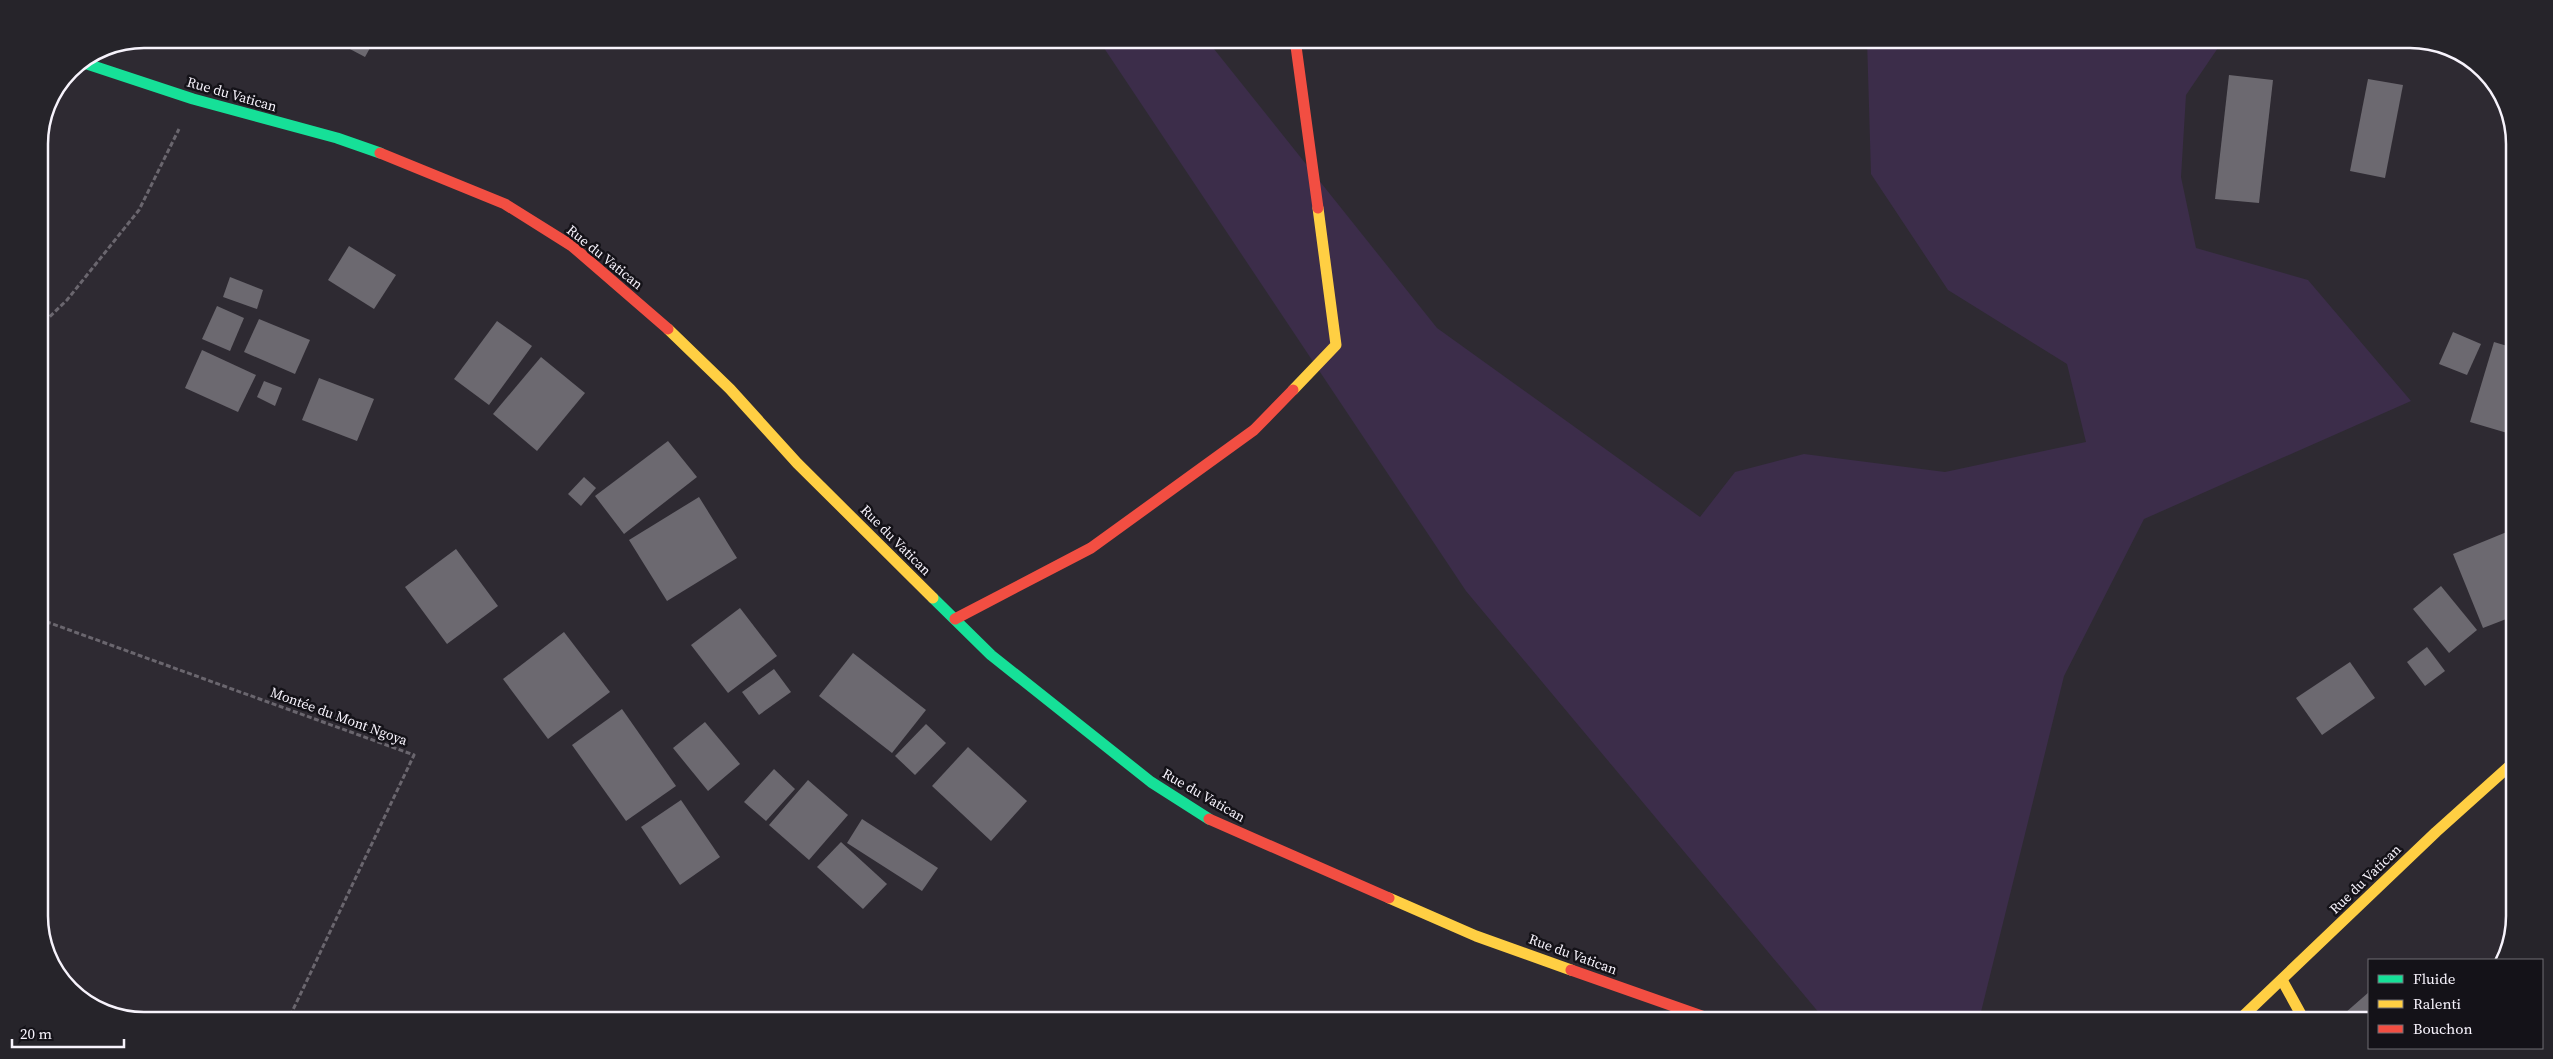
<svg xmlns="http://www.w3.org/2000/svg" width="2553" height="1059" viewBox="0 0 2553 1059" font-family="'Source Serif 4',serif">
<rect width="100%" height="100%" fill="#2e2a32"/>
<!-- green -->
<polygon fill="#3c2d4a" points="1098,39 1206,39 1437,328 1700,517 1735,472 1804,454 1945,472 2086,442 2067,364 1948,290 1871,174 1867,39 2224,39 2186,95 2181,177 2196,248 2308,280 2411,401 2144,519 2064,676 1979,1020 1825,1020 1466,591"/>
<!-- building -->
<g fill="#6c6970">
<polygon points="331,39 375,39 365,57"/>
<polygon points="2229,75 2273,80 2259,203 2215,199"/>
<polygon points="2368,79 2403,85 2385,178 2350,171"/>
<polygon points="349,246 396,275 374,309 328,280"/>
<polygon points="2514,261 2514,320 2513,320 2506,262"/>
<polygon points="230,277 263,290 257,309 223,297"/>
<polygon points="217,306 244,318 230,351 202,339"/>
<polygon points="259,319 310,340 295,374 244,352"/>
<polygon points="497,321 532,346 489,405 454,379"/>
<polygon points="2453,332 2481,344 2467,375 2439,364"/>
<polygon points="2494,342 2514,348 2514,435 2470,422"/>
<polygon points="202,350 256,375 238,412 185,388"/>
<polygon points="541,357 585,393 537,451 493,414"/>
<polygon points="319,378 374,399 357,441 302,420"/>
<polygon points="264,381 282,388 275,406 257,397"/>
<polygon points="668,441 697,477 624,534 595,496"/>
<polygon points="584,477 596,488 581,506 568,494"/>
<polygon points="699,497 737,558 667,601 629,540"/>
<polygon points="2514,529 2514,616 2483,628 2453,554"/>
<polygon points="456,549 498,606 447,644 405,587"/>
<polygon points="2441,586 2477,630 2449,653 2413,609"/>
<polygon points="740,608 777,656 728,693 691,645"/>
<polygon points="564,632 610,692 548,739 503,679"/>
<polygon points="2427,647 2445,671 2425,686 2407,662"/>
<polygon points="853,653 926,710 892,753 819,696"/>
<polygon points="2350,662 2375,698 2322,735 2296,698"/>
<polygon points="774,669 791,692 759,715 742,692"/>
<polygon points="622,709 676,786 626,821 572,745"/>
<polygon points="705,722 740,764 708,791 673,748"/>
<polygon points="926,724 946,743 915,775 895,756"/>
<polygon points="968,747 1027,801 991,841 932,786"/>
<polygon points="774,769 795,789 766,821 744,802"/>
<polygon points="808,780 848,815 809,860 769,825"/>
<polygon points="681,800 720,857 680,885 641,827"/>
<polygon points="862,819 938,868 922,891 847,843"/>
<polygon points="841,842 887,884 863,909 817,867"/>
<polygon points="2369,992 2369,1020 2337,1020"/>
</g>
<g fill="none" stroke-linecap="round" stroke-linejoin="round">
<!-- path -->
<g stroke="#6a666e" stroke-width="3" stroke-dasharray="5 2.5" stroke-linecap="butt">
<polyline points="39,327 67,300 139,210 179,129"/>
<polyline points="39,619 414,755 291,1014 196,1020"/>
</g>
<!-- fast -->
<g stroke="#16e098" stroke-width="11">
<polyline points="81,62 193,99 337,138 380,153"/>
<polyline points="933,598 991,655 1151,782 1209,819"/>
</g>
<!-- slow -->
<g stroke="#ffcf43" stroke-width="11">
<polyline points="668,329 730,389 797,463 933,598"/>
<polyline points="1293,390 1336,345 1318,208"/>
<polyline points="1389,898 1476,936 1571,970"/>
<polyline points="2282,980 2304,1020"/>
<polyline points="2239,1020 2436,832 2514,762"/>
</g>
<!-- jam -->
<g stroke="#f24e42" stroke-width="11">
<polyline points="1295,39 1318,208"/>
<polyline points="380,153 505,204 572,246 668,329"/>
<polyline points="955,619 1091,548 1254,430 1293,390"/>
<polyline points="1209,819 1389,898"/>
<polyline points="1571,970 1713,1020"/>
</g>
</g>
<g text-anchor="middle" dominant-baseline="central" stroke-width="5" stroke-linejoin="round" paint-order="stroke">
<!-- street labels -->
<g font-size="14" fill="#f7f3fc" stroke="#141218">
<text transform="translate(232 94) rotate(16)">Rue du Vatican</text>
<text transform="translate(605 257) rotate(39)">Rue du Vatican</text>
<text transform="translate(896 540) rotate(45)">Rue du Vatican</text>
<text transform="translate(339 716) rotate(20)">Montée du Mont Ngoya</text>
<text transform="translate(1204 795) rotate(30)">Rue du Vatican</text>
<text transform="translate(2365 879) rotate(-44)">Rue du Vatican</text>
<text transform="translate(1573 954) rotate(20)">Rue du Vatican</text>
</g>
</g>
<!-- crop -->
<path d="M0 0H2553V1059H0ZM144 48H2410A96 96 0 0 1 2506 144V916A96 96 0 0 1 2410 1012H144A96 96 0 0 1 48 916V144A96 96 0 0 1 144 48Z" fill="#26242a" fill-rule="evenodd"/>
<path fill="none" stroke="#f7f3fc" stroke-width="2.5" d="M144 48H2410A96 96 0 0 1 2506 144V916A96 96 0 0 1 2410 1012H144A96 96 0 0 1 48 916V144A96 96 0 0 1 144 48Z"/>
<!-- legend -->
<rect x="2368" y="959" width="175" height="90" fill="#141218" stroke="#6f6c73"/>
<rect x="2378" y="975" width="25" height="8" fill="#16e098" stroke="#6f6c73"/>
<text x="2413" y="984" font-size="15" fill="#f7f3fc">Fluide</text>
<rect x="2378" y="1000" width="25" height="8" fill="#ffcf43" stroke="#6f6c73"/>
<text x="2413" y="1009" font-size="15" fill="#f7f3fc">Ralenti</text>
<rect x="2378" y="1025" width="25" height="8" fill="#f24e42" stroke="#6f6c73"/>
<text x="2413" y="1034" font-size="15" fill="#f7f3fc">Bouchon</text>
<!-- scale -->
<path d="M12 1039v8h112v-8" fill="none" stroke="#f7f3fc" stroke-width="2.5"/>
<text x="20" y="1039" font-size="15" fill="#f7f3fc" stroke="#141218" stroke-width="4" paint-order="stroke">20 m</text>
</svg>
